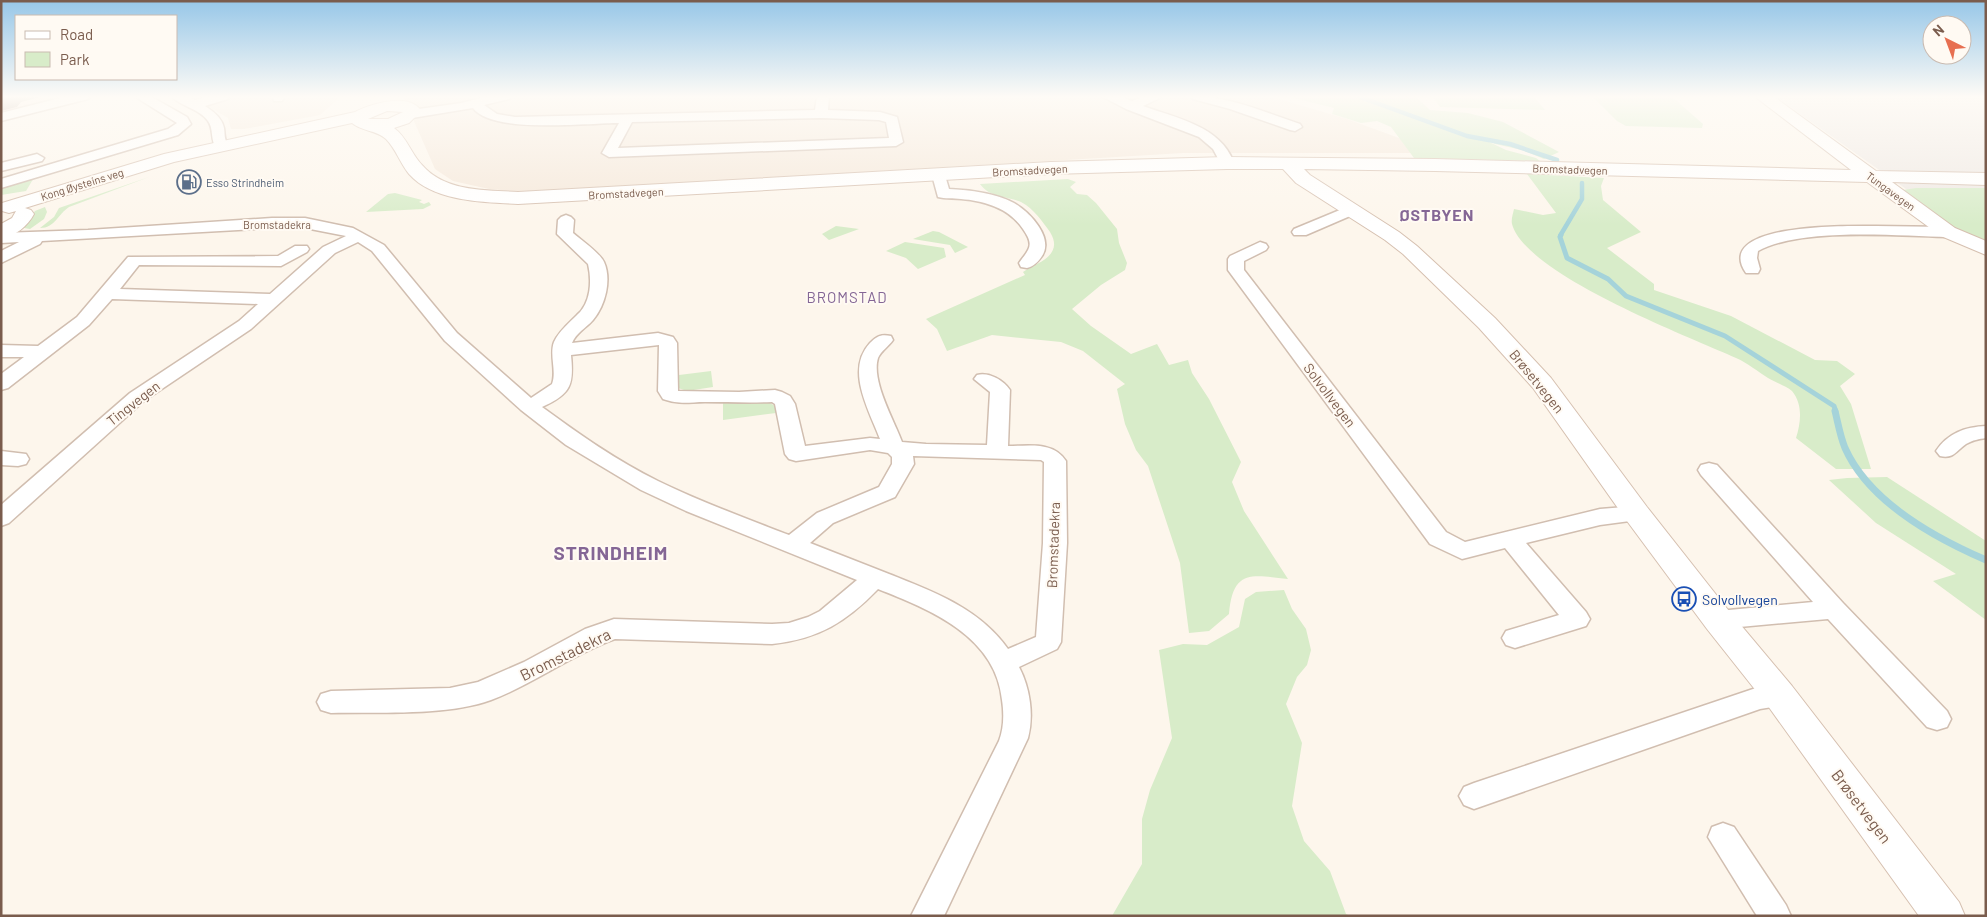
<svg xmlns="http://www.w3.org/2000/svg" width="1987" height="917" viewBox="0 0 1987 917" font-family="Barlow,sans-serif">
<rect width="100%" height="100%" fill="#fdf6ec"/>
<!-- residential -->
<g fill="#f5e8da">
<polygon points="191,96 338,96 339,98 320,115 244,129 231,129 228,118"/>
<polygon points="403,96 1269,96 1347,119 1440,153 1183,153 524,192 489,189 453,181 435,169"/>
</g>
<!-- commercial -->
<polygon fill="#fde8e0" points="1,96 81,96 1,116"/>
<!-- industrial -->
<polygon fill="#efe9e4" points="1775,96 1986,96 1986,245 1985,245"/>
<!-- green -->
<g fill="#d8ecc9">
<polygon points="1286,96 1353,96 1468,138 1485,140 1506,150 1536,158 1540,161 1414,158 1391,127 1377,121 1361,123 1332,114 1334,108"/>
<polygon points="1360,96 1415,96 1430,110 1468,113 1503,122 1559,152 1544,159 1522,150 1495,144 1484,138 1467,135"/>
<polygon points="1432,96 1533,96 1545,110 1440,107"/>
<polygon points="1592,96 1671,96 1703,124 1702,128 1626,126 1617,121"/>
<path d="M1527,174L1604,178L1601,186L1603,200L1641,232L1607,248L1654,284V290L1731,316L1815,360L1837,361L1855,374L1840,386L1851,404L1871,469H1836L1796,438C1801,423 1803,404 1792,391C1786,386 1775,382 1768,378C1758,372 1748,363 1736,358C1688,336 1526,275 1512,224C1511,219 1513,214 1514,209L1543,215L1556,213Z"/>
<polygon points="35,176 26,191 1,195 1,189 5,186"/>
<path d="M149,177L69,207C58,214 55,228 40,228L54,217L59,208Z"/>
<path d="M1068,179L1076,182L1070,187L1077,194L1087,195L1096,203L1117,229L1119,243L1127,263L1125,270L1101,285L1072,309L1091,326L1131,354L1157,344L1169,365L1188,360L1192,373L1209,399L1241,462L1232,482L1244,511L1288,579C1251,575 1233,569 1229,614L1209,631L1189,633L1180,563L1148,466L1136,450L1125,424L1117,389L1125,384L1083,351L1061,342L992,335L947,351L937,329L926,319L1025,275L1023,272C1039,262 1064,255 1050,232C1042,221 1034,209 1021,202C1007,196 990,198 980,184Z"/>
<path d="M1916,188H1986V245C1959,234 1921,213 1903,190Z"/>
<polygon points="395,193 422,200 419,202 424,204 429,202 431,205 423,209 366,212 388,194"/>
<polygon points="45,207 47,212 44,219 30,229 24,228 24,225 35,211"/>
<polygon points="836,226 859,229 829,240 822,234"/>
<polygon points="933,231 939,232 968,247 955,253 950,245 913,239"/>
<polygon points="905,242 944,248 946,257 918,269 906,258 886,251"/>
<polygon points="711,371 713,387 687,391 678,388 679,375"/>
<polygon points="723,400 747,404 768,402 775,406 776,413 723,420"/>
<polygon points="1887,477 1986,541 1986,620 1933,581 1956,574 1876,523 1829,480 1847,478"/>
<polygon points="1284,590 1292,609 1306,629 1311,650 1307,665 1297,677 1286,704 1302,743 1292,806 1304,841 1330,871 1346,914 1350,916 1112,916 1142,864 1142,819 1150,790 1172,738 1159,650 1183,644 1207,645 1239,627 1245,599 1256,592"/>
</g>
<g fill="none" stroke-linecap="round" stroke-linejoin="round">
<!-- stream-far2 -->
<g stroke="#a5d3da" stroke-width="4.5">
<polyline points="1357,96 1467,136 1510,144 1557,160"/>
<polyline points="1560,236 1582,199 1582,183"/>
</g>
<!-- stream-far1 -->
<polyline stroke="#a5d3da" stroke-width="5" points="1561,235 1560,237 1567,258 1608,279 1626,296 1725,336 1834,406 1836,412"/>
<!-- stream -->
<path stroke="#a5d3da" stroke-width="7" d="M1835,411C1838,423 1840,436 1845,448C1869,502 1935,538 1986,560"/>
<!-- street casing -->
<g stroke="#d1beb0" stroke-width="3">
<g id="street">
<polygon points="68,96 90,96 88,99 1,121 1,113"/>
<polygon points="134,96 150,96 187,117 191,124 178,135 1,188 1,179 168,129 177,123"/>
<path d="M171,96H187L195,100L209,96H230L228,99L205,106C213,111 222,118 224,128C225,135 224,139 228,145L226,148H216C210,139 214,129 208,121C199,108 181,107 171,96Z"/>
<polygon points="273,96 285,96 282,101 274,101"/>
<path d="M489,96H511L509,99L484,105L497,114L515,117L815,110L817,96H829L828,110L880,112L897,117L903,142L896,146L609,157L602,153L619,123C587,123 492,134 473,108L412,118L406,114L412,110L461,103ZM821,118L879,120L886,122L889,138L618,148L632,122Z"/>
<path d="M1101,96H1119L1132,101L1146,96H1164L1143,106C1176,118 1221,126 1234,163L1232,166H1222L1213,149L1199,137L1126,109Z"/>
<path d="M1191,96C1229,96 1264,112 1300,124L1302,127L1295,131L1290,130L1230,109L1193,99Z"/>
<polygon points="37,154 44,158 42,161 1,171 1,163"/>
<path d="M939,171L944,172L949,189C971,190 995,193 1014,203C1030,212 1054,238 1042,256C1038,262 1034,266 1027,268L1021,267L1019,263C1029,249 1035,246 1023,229C1009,208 985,201 961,199C953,198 945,199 938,197L932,175L934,172Z"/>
<polygon points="1352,205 1357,207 1360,210 1357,213 1306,235 1294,235 1292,232 1294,229"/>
<path d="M566,215L571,217L574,220L573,233C581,240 600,253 604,262C612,280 605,306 593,320C586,328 576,333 572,343L658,333L673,337L677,343L678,391L739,392L775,390L782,392L790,396L795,404L805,446L870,438L880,439C869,410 845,370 870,343C877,336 881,334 891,336L893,340C889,346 881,351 878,358C871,381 894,420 902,442L926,444L987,445L990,392L974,379L977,375C989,372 1003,380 1010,390L1008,446C1029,446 1053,441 1066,461L1067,543L1061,642L1057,649L1019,667C1030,688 1034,715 1028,738L944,916H911L999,741C1004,728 1004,713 1002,700C996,636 929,609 878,589C846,622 819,639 772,644L615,639C572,654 534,684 491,700C447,716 379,712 331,713L321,710L317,702L321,694L331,691L450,688L478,682L524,662L585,629L614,619L772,624L789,623L808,617L820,611L857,580L686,511L641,490L566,445L521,410L445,341L372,251L358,242L335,253L251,329L144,401L9,523L1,526V505L130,393L239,321L258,304L112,299L89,325L8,388L1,390V374L24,357H1V345L38,346L77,317L128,257L278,256L295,246H307L309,249L307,252L281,266L139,265L120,289L270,294L323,247L346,236L305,228H272L42,241L40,244L1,263V251L19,242L1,243V233L88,230L272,218H305L353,228L384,245L457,333L531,398L552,384C557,371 549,355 554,342C559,331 569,323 577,315C591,303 592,281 588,264L557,234L558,220L561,217ZM659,345L658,391L663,399C680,405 689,402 705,402C728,402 749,403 772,402L775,404L785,454L789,459L796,461L870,450L888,453L892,457V464L879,487L817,513L789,535C745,518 701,502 658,481C617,461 579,434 542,407C571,394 574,385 571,355ZM913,456L1041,460L1044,462L1043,543L1036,637L1008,649C979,608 934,592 889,574C863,564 836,553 810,543L833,523L895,497L914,464Z"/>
<path d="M1876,226L1948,227L1954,229L1956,232L1954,235L1948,237C1897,236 1802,227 1758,251L1757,258L1760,269L1758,273H1746C1711,222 1853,226 1876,226Z"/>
<polygon points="1260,242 1266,244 1268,247 1266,250 1244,261 1244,270 1446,532 1465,542 1600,509 1637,506 1645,509 1648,514 1645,519 1600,525 1526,543 1586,612 1590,619 1586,626 1515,648 1506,645 1502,638 1506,631 1559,615 1505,548 1462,559 1430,544 1228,270 1228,259 1230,256"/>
<path d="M1986,426V438C1979,439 1973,440 1966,444C1956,451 1954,459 1940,456L1936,451C1948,433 1965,427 1986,426Z"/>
<polygon points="1,451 26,454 29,459 26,464 18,466 1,465"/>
<polygon points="1709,463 1717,465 1843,603 1947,711 1951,719 1947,727 1937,730 1927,727 1828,619 1718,629 1709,627 1705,620 1709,613 1718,611 1813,602 1701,475 1698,470 1701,465"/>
<polygon points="1780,685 1790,688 1793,696 1790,704 1760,709 1474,809 1464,805 1459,796 1464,787 1474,783 1759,687"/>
<polygon points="1723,823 1734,827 1786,905 1791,916 1757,916 1708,837 1712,827"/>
</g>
</g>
<!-- secondary casing -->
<g stroke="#d6c0b0" stroke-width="2">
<path id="secondary" d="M1754,96H1773L1876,171L1986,173V185L1892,182L1955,228L1986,241V255L1941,236L1867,182L1435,171L1304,169L1310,175L1399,232L1417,246L1495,318L1551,378L1647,507L1729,611L1792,686L1959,902L1965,916H1919L1768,706L1707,629L1627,521L1533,388L1479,328L1403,254L1385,240L1296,183L1283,169H1227L1051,174L518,204C484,202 434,202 409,174C400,163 396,149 386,139C376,130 361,131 352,123L174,162L25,208L31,210L34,214C27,227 16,235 1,239V224L12,218L16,211L9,213L2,211V203L164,154L355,112C370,104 410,92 421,111L409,123L394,128C407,137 411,154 422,165C445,192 486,190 518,192L1051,162L1227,157L1435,159L1851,170ZM387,111L403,112L388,119H368Z"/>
</g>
<!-- street -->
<use href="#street" fill="#fff" fill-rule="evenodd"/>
<!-- secondary -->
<use href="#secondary" fill="#fff" fill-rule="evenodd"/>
</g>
<!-- shaded-wall -->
<polygon fill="#aa9588" points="5,96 45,96 21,102 17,107 1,111 1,97"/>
<!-- sky -->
<linearGradient id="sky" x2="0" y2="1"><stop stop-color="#97c7e8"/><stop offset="0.43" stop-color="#fefbf6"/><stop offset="1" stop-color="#fefbf6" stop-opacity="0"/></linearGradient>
<rect width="1987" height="225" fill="url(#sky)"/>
<!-- icons -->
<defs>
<g id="fuel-ring" transform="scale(1.25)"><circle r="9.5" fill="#fffaf3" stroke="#5c6f8a" stroke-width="1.5"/><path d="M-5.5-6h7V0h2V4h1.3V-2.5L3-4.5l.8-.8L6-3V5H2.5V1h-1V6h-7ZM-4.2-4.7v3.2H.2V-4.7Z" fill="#5c6f8a"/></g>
<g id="bus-ring" transform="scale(1.25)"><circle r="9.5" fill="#fffaf3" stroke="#1a4fb4" stroke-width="1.5"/><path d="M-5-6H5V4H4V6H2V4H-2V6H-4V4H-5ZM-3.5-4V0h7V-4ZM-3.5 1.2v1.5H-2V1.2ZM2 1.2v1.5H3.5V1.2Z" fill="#1a4fb4"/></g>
</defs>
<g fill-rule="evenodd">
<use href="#fuel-ring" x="189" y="182"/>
<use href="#bus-ring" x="1684" y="599"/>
</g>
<g text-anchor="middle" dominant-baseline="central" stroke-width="4" stroke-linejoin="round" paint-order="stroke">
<!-- far-street labels -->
<g font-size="11" fill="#7a5c4d" stroke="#fffaf3">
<text transform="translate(1570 169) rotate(2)">Bromstadvegen</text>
<text transform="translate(1030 170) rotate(-3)">Bromstadvegen</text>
<text transform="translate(82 184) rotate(-17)">Kong Øysteins veg</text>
<text transform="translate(1891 191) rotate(36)">Tungavegen</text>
<text transform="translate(626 193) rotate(-3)">Bromstadvegen</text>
<text x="277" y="224">Bromstadekra</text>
</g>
<!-- far-service labels -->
<g font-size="11" fill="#4e5e75" stroke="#fffaf3" text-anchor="start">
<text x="206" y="182">Esso Strindheim</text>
</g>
<!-- street labels -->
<g font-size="14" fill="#7a5c4d" stroke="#fffaf3">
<text transform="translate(1537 381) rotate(51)">Brøsetvegen</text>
<text transform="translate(1330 395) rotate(53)">Solvollvegen</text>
<text transform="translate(133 403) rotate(-38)">Tingvegen</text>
<text transform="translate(1053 545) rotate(-88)">Bromstadekra</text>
</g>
<!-- transit labels -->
<g font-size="14" fill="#164399" stroke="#fffaf3" text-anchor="start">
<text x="1702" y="599">Solvollvegen</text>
</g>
<!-- neighbourhood labels -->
<g font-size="15" letter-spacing="1" fill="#846695" stroke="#fffaf3">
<text x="847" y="297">BROMSTAD</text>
</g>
<!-- far-district labels -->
<g font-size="16" font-weight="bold" letter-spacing="1" fill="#846695" stroke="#fffaf3">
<text x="1437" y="214">ØSTBYEN</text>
</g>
<!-- near-street labels -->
<g font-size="16" fill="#7a5c4d" stroke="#fffaf3">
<text transform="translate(565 654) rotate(-26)">Bromstadekra</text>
<text transform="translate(1862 806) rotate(53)">Brøsetvegen</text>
</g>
<!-- district labels -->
<g font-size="19" font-weight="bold" letter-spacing="1" fill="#846695" stroke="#fffaf3">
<text x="611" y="552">STRINDHEIM</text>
</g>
</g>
<!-- border -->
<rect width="1987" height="917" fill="none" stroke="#7a5c4d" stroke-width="5"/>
<!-- legend -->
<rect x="15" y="15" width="162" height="65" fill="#fffaf3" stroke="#cabbb1"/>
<rect x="25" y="31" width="25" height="8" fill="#ffffff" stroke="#cabbb1"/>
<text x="60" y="40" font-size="15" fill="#7a5c4d">Road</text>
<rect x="25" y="52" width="25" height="15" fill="#d8ecc9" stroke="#cabbb1"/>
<text x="60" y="65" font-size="15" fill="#7a5c4d">Park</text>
<!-- north arrow -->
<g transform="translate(1947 40) rotate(318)"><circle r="24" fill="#fffaf3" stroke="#cabbb1"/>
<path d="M0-4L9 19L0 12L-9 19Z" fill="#e76f51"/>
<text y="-8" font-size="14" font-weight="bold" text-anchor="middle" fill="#7a5c4d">N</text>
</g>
</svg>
